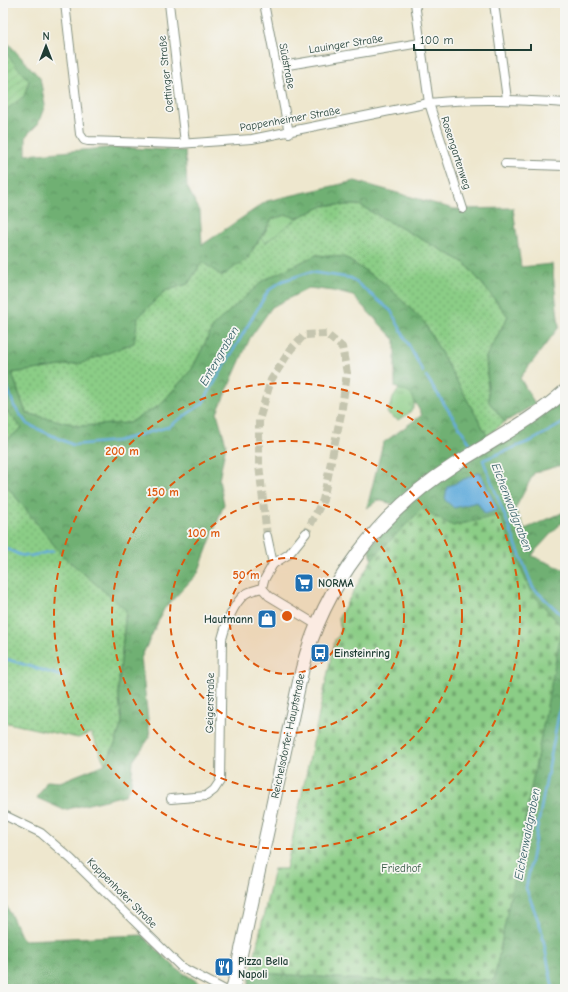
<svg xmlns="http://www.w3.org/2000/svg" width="568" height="992" viewBox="0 0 568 992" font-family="'Comic Neue',sans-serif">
<defs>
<pattern id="grass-dots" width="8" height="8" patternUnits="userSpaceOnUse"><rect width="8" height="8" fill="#8bcd86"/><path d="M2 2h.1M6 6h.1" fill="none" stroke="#71a86e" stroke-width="1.8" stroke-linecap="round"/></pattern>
<pattern id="forest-crowns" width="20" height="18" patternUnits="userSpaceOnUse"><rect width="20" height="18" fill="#70b073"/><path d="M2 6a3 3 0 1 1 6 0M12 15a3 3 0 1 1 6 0" fill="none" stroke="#5b905f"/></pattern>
<pattern id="cemetery-stones" width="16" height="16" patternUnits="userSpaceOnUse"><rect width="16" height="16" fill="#8bcd86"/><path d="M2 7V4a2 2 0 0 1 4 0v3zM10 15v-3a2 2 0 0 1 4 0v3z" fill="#71a86e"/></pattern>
<pattern id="park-tufts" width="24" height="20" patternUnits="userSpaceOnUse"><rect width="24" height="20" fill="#8bcd86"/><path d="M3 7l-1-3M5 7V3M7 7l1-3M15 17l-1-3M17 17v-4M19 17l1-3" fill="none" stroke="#71a86e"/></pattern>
<pattern id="garden-furrows" width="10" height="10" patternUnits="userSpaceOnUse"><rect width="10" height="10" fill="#8bcd86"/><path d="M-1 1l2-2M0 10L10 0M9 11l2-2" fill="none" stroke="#71a86e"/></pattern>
</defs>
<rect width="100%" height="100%" fill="#f6f6f2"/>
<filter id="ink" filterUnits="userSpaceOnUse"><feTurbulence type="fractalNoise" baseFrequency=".025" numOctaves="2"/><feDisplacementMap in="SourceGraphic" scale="8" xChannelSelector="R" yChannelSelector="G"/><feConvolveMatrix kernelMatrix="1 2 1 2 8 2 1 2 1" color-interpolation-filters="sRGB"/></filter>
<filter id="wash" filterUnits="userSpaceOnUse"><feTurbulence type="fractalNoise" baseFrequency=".012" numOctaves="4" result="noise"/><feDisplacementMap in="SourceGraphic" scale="16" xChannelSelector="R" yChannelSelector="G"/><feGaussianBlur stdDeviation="0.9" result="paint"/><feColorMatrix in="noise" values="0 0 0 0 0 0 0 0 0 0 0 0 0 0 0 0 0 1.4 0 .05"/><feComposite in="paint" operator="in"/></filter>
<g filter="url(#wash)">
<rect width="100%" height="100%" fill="#eee7ce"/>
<!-- grass -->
<g fill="url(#grass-dots)" stroke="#55855d">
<polygon points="326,205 359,205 465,263 508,316 486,357 489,402 505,422 487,436 424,322 384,283 344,257 316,255 214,325 192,369 160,405 129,423 80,426 26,413 12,373 82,363 138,318 165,291 188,284 202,261 247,259 272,219 297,218"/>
<polygon points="3,407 22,428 3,443"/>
<polygon points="3,481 62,555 126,609 118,691 122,722 115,744 105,764 91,733 78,738 3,722"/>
</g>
<!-- forest -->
<g fill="url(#forest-crowns)" stroke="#487654">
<polygon points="3,25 6,41 40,78 45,105 38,124 26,136 26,155 116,147 185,151 187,187 200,211 202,245 267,201 355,181 454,209 513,208 521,267 552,264 559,327 520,378 535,404 505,422 489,402 486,357 508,316 465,263 359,205 326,205 297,218 287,215 272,219 247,259 222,276 202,262 188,284 165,291 138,318 134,343 82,363 12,373 26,413 80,426 129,423 160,405 192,369 214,325 264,280 316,255 344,257 384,283 424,322 493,446 565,399 565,464 534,473 515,509 525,529 562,513 565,509 565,524 561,523 536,550 532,556 565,570 565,989 248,989 251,972 396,982 494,980 562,627 530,591 500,515 452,526 422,509 372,559 369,548 404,507 378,500 367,508 383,443 422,415 411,395 395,387 395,340 353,296 333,291 309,288 272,307 250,338 217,413 226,444 219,480 224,504 198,573 164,609 141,658 150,737 133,761 131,785 125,795 64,810 37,798 47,781 60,782 105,764 115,744 122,722 118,691 126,610 62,555 3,481 3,443 22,428 3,407 3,112 24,96 29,82 3,50"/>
<polygon points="3,899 23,940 142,935 177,969 209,989 3,989"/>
</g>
<!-- cemetery -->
<polygon fill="url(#cemetery-stones)" stroke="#55855d" points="422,509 453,526 500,515 530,591 562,627 494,980 396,982 251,972 274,869 286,869 335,639 339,636 340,629 339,617 372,559"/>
<!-- park -->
<g fill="url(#park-tufts)" stroke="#55855d">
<polygon points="287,215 297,218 265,243 262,238 272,219"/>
<path d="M399,389C403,391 409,392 411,395C421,406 407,416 398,420L387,413L393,398Z"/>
</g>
<!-- garden -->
<polygon fill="url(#garden-furrows)" stroke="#55855d" points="3,50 29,81 24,96 3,112"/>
<!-- water -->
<polygon fill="#65addc" stroke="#427588" points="480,472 498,510 485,514 477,502 454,508 445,500 447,487"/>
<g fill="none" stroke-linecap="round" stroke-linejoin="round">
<!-- stream -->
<g stroke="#65addc" stroke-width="2.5">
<polyline points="426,376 473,448"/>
<polyline points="3,381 6,383 14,406 27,424 73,445 117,441 168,427 202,404 268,291 282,281 310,272 351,278 391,311 423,372"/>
<polyline points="565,422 533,440 483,460 533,588 565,618"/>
<polyline points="3,547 20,555 30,556 53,551"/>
<polyline points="3,556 5,548"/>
<polyline points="3,658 64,677"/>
<polyline points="553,989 541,928 526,888 565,681"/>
</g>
</g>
</g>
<g filter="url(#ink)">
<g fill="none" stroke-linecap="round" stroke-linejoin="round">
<!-- street-tunnel -->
<polyline stroke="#c5c5af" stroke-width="8" stroke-dasharray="8 4" stroke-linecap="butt" points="267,536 259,465 259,420 271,380 291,349 304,335 326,334 342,347 347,373 341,414 323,500 306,533"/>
<!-- street casing -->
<g stroke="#869281" stroke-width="10">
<g id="street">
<path d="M65,3L80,134L84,140L88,141L178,144L252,139L429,103C474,98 519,100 565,103"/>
<polyline points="169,3 185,143"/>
<polyline points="264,3 289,133"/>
<polyline points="415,3 429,103 463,209"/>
<polyline points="494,3 507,99"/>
<polyline points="276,67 420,43"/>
<polyline points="505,164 565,166"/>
<polyline points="306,533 289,554 273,564 264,580 262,588 269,596 317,625"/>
<polyline points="267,536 273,564"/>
<path d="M171,799L206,796L214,790L220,781L222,639C226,624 232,606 244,595C248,591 256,590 262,588"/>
<polyline points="3,816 6,816 41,833 71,859 181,967 223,989"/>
</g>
</g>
<!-- primary casing -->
<g stroke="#869281" stroke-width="15">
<path id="primary" d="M233,989L302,670C324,584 380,512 454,465C491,441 532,421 565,391"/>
</g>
<!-- street -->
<use href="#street" stroke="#fff" stroke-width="8"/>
<!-- primary -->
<use href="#primary" stroke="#fff" stroke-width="13"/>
</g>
</g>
<!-- distance rings -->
<circle cx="287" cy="616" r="58" fill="#de580e" fill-opacity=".12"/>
<g fill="none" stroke="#de580e" stroke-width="2" stroke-dasharray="7 5">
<circle cx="287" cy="616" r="58"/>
<circle cx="287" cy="616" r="117"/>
<circle cx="287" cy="616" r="175"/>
<circle cx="287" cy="616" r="233"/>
</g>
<!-- icons -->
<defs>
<g id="supermarket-square" transform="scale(1)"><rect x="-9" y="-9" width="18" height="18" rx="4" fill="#1f6fb2" stroke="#f6f6f2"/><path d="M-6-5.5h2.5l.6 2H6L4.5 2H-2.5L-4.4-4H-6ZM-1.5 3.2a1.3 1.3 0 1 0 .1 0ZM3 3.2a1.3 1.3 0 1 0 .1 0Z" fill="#fff"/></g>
<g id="shop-square" transform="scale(1)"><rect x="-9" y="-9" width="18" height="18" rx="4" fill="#1f6fb2" stroke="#f6f6f2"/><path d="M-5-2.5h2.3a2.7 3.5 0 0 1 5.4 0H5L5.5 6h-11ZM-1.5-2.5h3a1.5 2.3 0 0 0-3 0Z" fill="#fff"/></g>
<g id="bus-square" transform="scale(1)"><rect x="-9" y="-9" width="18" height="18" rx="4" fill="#1f6fb2" stroke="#f6f6f2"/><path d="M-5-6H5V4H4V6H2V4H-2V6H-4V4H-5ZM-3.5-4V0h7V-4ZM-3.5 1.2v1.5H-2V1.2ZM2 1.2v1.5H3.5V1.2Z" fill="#fff"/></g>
<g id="restaurant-square" transform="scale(1)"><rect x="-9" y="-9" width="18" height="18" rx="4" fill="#1f6fb2" stroke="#f6f6f2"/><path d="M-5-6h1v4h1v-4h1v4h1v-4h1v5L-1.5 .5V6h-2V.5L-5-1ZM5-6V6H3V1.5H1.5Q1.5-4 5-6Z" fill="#fff"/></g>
</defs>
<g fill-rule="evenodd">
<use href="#supermarket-square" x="304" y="583"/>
<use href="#shop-square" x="267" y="619"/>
<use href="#bus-square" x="320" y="653"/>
<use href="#restaurant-square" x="224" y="967"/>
</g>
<g text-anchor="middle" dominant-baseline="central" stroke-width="3.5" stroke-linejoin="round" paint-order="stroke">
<!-- street labels -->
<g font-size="11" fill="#1f3d34" stroke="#f6f6f2">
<text transform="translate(346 44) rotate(-9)">Lauinger Straße</text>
<text transform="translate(287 66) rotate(79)">Südstraße</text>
<text transform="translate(166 74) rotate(-96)">Oettinger Straße</text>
<text transform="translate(290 119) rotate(-10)">Pappenheimer Straße</text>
<text transform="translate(456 153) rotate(72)">Rosengartenweg</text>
<text transform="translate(210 703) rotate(-89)">Geigerstraße</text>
<text transform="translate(288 736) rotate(-78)">Reichelsdorfer Hauptstraße</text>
<text transform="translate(122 893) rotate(45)">Koppenhofer Straße</text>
</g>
<!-- poi labels -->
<g font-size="11" font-weight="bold" fill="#1f3d34" stroke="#f6f6f2" text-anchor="start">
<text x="318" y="583">NORMA</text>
<text x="253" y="619" text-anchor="end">Hautmann</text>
<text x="334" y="653">Einsteinring</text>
<text x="238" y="961">Pizza Bella<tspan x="238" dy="13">Napoli</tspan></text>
</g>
<!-- park labels -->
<g font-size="11" fill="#355a44" stroke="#f6f6f2">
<text x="401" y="868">Friedhof</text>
</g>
<!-- water labels -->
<g font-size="12" font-style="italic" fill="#345f66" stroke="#f6f6f2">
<text transform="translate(219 356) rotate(-60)">Entengraben</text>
<text transform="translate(512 507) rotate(69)">Eichenwaldgraben</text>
<text transform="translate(527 834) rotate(-79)">Eichenwaldgraben</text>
</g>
</g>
<circle cx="287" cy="616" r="6" fill="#de580e" stroke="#f6f6f2" stroke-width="2"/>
<g font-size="12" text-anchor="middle" font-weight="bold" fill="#de580e" stroke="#f6f6f2" stroke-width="3.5" stroke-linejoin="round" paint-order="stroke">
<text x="122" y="455">200 m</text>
<text x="163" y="496">150 m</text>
<text x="204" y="537">100 m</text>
<text x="246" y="579">50 m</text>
</g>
<!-- margin -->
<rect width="568" height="992" fill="none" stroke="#f6f6f2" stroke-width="16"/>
<!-- north arrow -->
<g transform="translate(46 46)" stroke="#f6f6f2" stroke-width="3" paint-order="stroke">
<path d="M0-3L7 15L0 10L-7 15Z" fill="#1f3d34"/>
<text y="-6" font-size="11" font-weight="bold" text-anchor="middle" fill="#1f3d34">N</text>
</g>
<!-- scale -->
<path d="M414 44v6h117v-6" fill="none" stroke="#1f3d34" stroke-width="2"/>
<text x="420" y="44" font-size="12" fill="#1f3d34" stroke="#f6f6f2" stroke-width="3" paint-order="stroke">100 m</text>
</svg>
